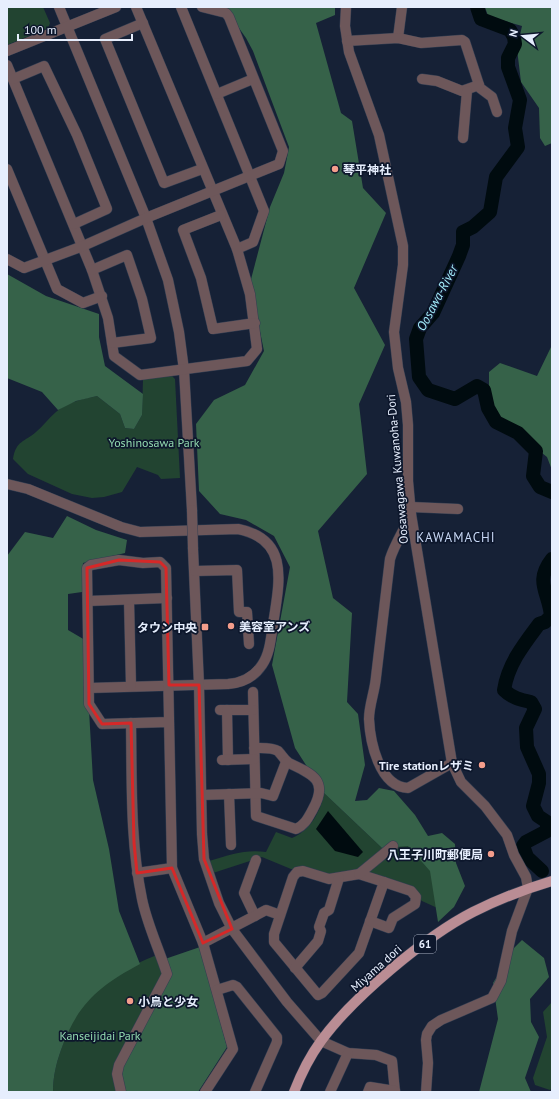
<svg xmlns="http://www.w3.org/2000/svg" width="559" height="1099" viewBox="0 0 559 1099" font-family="'PT Sans','Noto Sans JP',sans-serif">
<rect width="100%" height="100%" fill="#162136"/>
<!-- green -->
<g fill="#224431">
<polygon points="7,7 43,7 50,23 48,28 7,45"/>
<path d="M172,376L175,379L180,478L161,479L158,475L137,467L122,492L104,497L92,498L72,494L28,474L13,459C16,440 25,442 36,432C43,426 49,418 56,412C67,402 83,399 97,396L120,414L125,428L134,429L142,415L143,379Z"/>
<path d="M324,793L382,848L409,843L437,871L444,911L422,901L407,889L359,873L329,879L305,870L291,869L262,857L213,873L209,861C229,855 246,849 266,852L276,832L292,838C310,831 321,811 324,793Z"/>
<path d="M160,954L167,974L121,1092H53C53,1077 56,1064 61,1050C65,1039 69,1026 75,1016C95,988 127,965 160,954Z"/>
<polygon points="552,1002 552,1088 550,1090 535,1085 533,1078 547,1037 543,1012"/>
</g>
<!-- forest -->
<g fill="#366249">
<polygon points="224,7 335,7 335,15 316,23 341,113 352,121 363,188 386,213 354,288 385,345 359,404 367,474 318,531 333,598 352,613 347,702 358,714 365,765 355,801 367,800 379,788 394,791 415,815 428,836 442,833 455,844 456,863 465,886 454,907 438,922 430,871 408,846 382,848 324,793 295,748 272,665 290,567 274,536 246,520 220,514 199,491 196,424 214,400 245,385 264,351 250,283 270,207 284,173 289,147 253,51 246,38"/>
<polygon points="485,7 552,7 552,143 545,146 540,138 539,108 521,82 517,49 522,26 488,16"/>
<polygon points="7,274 46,296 99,314 99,337 105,366 143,394 142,415 134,429 125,428 120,414 97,396 76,401 58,410 42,392 7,378"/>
<polygon points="552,345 552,470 547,457 494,415 489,390 489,372 500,363 537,376"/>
<path d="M67,516L96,530L127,540L125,553L83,563L82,592L68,594V630L85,640L93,780L109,849L119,911L140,964C99,986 77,1004 61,1050C56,1064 53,1077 53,1092H7V556L25,532L53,538Z"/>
<polygon points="522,940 544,958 549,977 530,999 531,1022 539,1037 525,1078 531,1092 479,1092 498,1019 493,983 514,948"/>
<polygon points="200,947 227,1047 198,1092 125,1092 121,1070 168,980 165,959"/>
</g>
<!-- water -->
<polygon fill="#000b0f" points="328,811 363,852 358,857 335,851 316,829"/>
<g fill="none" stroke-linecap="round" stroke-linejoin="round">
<!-- stream -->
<polyline stroke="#000b0f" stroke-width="2.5" points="551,560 552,560"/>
<!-- river -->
<g stroke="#000b0f" stroke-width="14">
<polyline points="477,7 481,19 510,30 514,37 515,44 508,58 508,67 520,100 515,128 518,147 496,177 490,212 473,227 463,232 463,245 459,256 433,313 420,328 416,339 419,377 428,390 455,399 477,386 484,390 488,408 496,422 518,433 536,451 533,476 540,487 552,492"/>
<path d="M542,871L527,857L523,846L526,842L547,831V822L538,816L533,806L539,783V774L527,747L526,728L535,709L531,702C521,700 512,698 504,690C508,664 524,644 539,624L545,622L551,616C549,592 534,582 552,559"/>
</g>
<!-- minor casing -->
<g stroke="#333e52" stroke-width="11">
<g id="minor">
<polyline points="59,7 146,218 168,280 179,332 184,370 192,510"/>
<polyline points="181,7 264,211 253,242 237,249"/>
<polyline points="346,7 345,26 349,52 379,135 403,246 403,265 394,332 398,368 406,402 408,425 408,481 411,514 452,763 461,782 485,806 507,835 514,855 526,877 528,888 512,931 501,981 492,998 441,1020 432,1026 427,1034 426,1040 428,1063 426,1092"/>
<polyline points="143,23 105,39 164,183 202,169"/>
<polyline points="398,38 402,7"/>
<polyline points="347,41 398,38 421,43 462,40 465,42 480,88 492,97 497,112"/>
<polyline points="7,51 116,7"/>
<polyline points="7,65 92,270 108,318 114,356 140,375 247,361 257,349 250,294 237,249 136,7"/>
<polyline points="13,79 44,66 77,135 107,209 74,224"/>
<polyline points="422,79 437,81 462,91 479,85"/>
<polyline points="217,94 253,79"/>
<polyline points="463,138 467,91"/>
<polyline points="7,169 57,289 83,303 102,296"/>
<polyline points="221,215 183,230 201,278 213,329 255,323"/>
<polyline points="7,259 24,268 83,246 146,218 279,164 283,151 229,17 226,13 202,7"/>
<polyline points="92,270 127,255 142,299 151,338 112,343"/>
<path d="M7,484L28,489L121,527L140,532L238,529C288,539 280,579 274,618C271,634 271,652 262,665C254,677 241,683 228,684L89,688"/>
<polyline points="411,507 458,509"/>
<path d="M411,514C405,529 395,543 390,559C385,598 381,638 376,677C375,691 369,705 369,719C370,741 379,787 408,788L452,763"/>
<polyline points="193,549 199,685 202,834 204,859 219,903 232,929 287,1002 321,1041 348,1053 376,1055 392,1061 395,1092"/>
<polyline points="195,571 237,570 239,612 247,612 249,644"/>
<polyline points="129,600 131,686"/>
<polyline points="88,601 167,598"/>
<path d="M253,692L256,816L296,829C305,825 308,818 313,809C329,780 312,774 289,763C284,760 282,755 278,751C272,747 261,748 254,748"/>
<polyline points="220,710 253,710"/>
<polyline points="227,710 228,760"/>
<polyline points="169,722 102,724 89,704 87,568 91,565 119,560 143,563 160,562 166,568 172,868 203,943 233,1049 205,1092"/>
<polyline points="222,760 254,759"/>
<polyline points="229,794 231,845"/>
<polyline points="202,795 261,793 273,796 286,762"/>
<polygon points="303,871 329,879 359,874 384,882 359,953 322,993 318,995 274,942 274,934 293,877 297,872"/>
<polyline points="137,873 172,868"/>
<polyline points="359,874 393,846"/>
<polyline points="255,916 244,893 256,860"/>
<polyline points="370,921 389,928 393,918 415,904 416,897 411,891 384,882"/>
<polyline points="203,943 266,910 280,915"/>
<polyline points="295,968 318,941 321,931 319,927 324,913 329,910 339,878"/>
<polyline points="217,990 233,985 237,987 277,1037 277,1042 255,1092"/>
<path d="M121,1092L117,1074L119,1065L167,974C159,949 147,924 142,899C130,841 132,782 131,723"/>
<polyline points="330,1092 348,1053"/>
<polyline points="368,1092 370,1087 395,1091"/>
</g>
</g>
<!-- major casing -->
<g stroke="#333e52" stroke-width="11">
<path id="major" d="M294,1092C301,1074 310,1056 321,1041C352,998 426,936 473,912C499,899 525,889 552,881"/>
</g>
<!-- minor -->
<use href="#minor" stroke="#6d575a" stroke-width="10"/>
<!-- major -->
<use href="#major" stroke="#ba8d94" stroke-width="10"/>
<!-- minor-bridge casing -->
<g stroke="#333e52" stroke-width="11" stroke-linecap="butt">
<polyline id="minor-bridge" points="192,510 193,549"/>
</g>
<!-- minor-bridge -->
<use href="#minor-bridge" stroke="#6d575a" stroke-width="10"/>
</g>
<!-- marked area -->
<path fill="none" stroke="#d62828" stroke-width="3" stroke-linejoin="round" d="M119,560L160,562L166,568L169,685H199L204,859L232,929L203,943L172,868L137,873L134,843L131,723L102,724L89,704L87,568Z"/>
<!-- markers -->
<g fill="#f49d8b" stroke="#0d172c" stroke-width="1.5">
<circle cx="335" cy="169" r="4"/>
<circle cx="231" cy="626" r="4"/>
<rect x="201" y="623" width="8" height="8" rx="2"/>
<circle cx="482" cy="765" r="4"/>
<circle cx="491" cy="854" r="4"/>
<circle cx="130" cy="1001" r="4"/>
</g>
<g text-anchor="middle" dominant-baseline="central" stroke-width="3.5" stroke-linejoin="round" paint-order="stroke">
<!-- shield labels -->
<rect fill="#0d172c" stroke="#a5aebe" stroke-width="1" x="414" y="935" width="22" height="18" rx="3"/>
<g font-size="11" font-weight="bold" fill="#e6eefd">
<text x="425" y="944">61</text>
</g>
<!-- poi labels -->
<g font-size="12" font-weight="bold" fill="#e6eefd" stroke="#0d172c" text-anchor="start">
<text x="343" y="169">琴平神社</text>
<text x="239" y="626">美容室アンズ</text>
<text x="197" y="627" text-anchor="end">タウン中央</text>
<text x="474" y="765" text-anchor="end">Tire stationレザミ</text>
<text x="483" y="854" text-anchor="end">八王子川町郵便局</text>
<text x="138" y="1001">小鳥と少女</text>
</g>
<!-- park labels -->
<g font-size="12" fill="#93dbb0" stroke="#0d172c">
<text x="154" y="442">Yoshinosawa Park</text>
<text x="100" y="1035">Kanseijidai Park</text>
</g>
<!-- street labels -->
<g font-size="12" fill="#e6eefd" stroke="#0d172c">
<text transform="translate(397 469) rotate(-95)">Oosawagawa Kuwanoha-Dori</text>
<text transform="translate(376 968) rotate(-42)">Miyama dori</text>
</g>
<!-- water labels -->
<g font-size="13" font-style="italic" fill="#a4eefc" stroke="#0d172c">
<text transform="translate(437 298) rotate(-62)">Oosawa-River</text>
</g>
<!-- neighbourhood labels -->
<g font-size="13" letter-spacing="1" fill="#c7d7f4" stroke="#0d172c">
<text x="456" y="537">KAWAMACHI</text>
</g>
</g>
<!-- border -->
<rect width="559" height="1099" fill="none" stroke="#e6eefd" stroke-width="16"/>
<!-- north arrow -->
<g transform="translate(523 36) rotate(286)" stroke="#0d172c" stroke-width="3" paint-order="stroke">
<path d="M0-3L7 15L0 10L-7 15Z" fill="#e6eefd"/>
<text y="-6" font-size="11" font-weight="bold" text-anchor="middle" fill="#e6eefd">N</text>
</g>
<!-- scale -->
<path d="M18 34v6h114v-6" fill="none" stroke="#e6eefd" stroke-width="2"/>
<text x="24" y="34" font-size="12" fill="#e6eefd" stroke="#0d172c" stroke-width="3" paint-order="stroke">100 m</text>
</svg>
